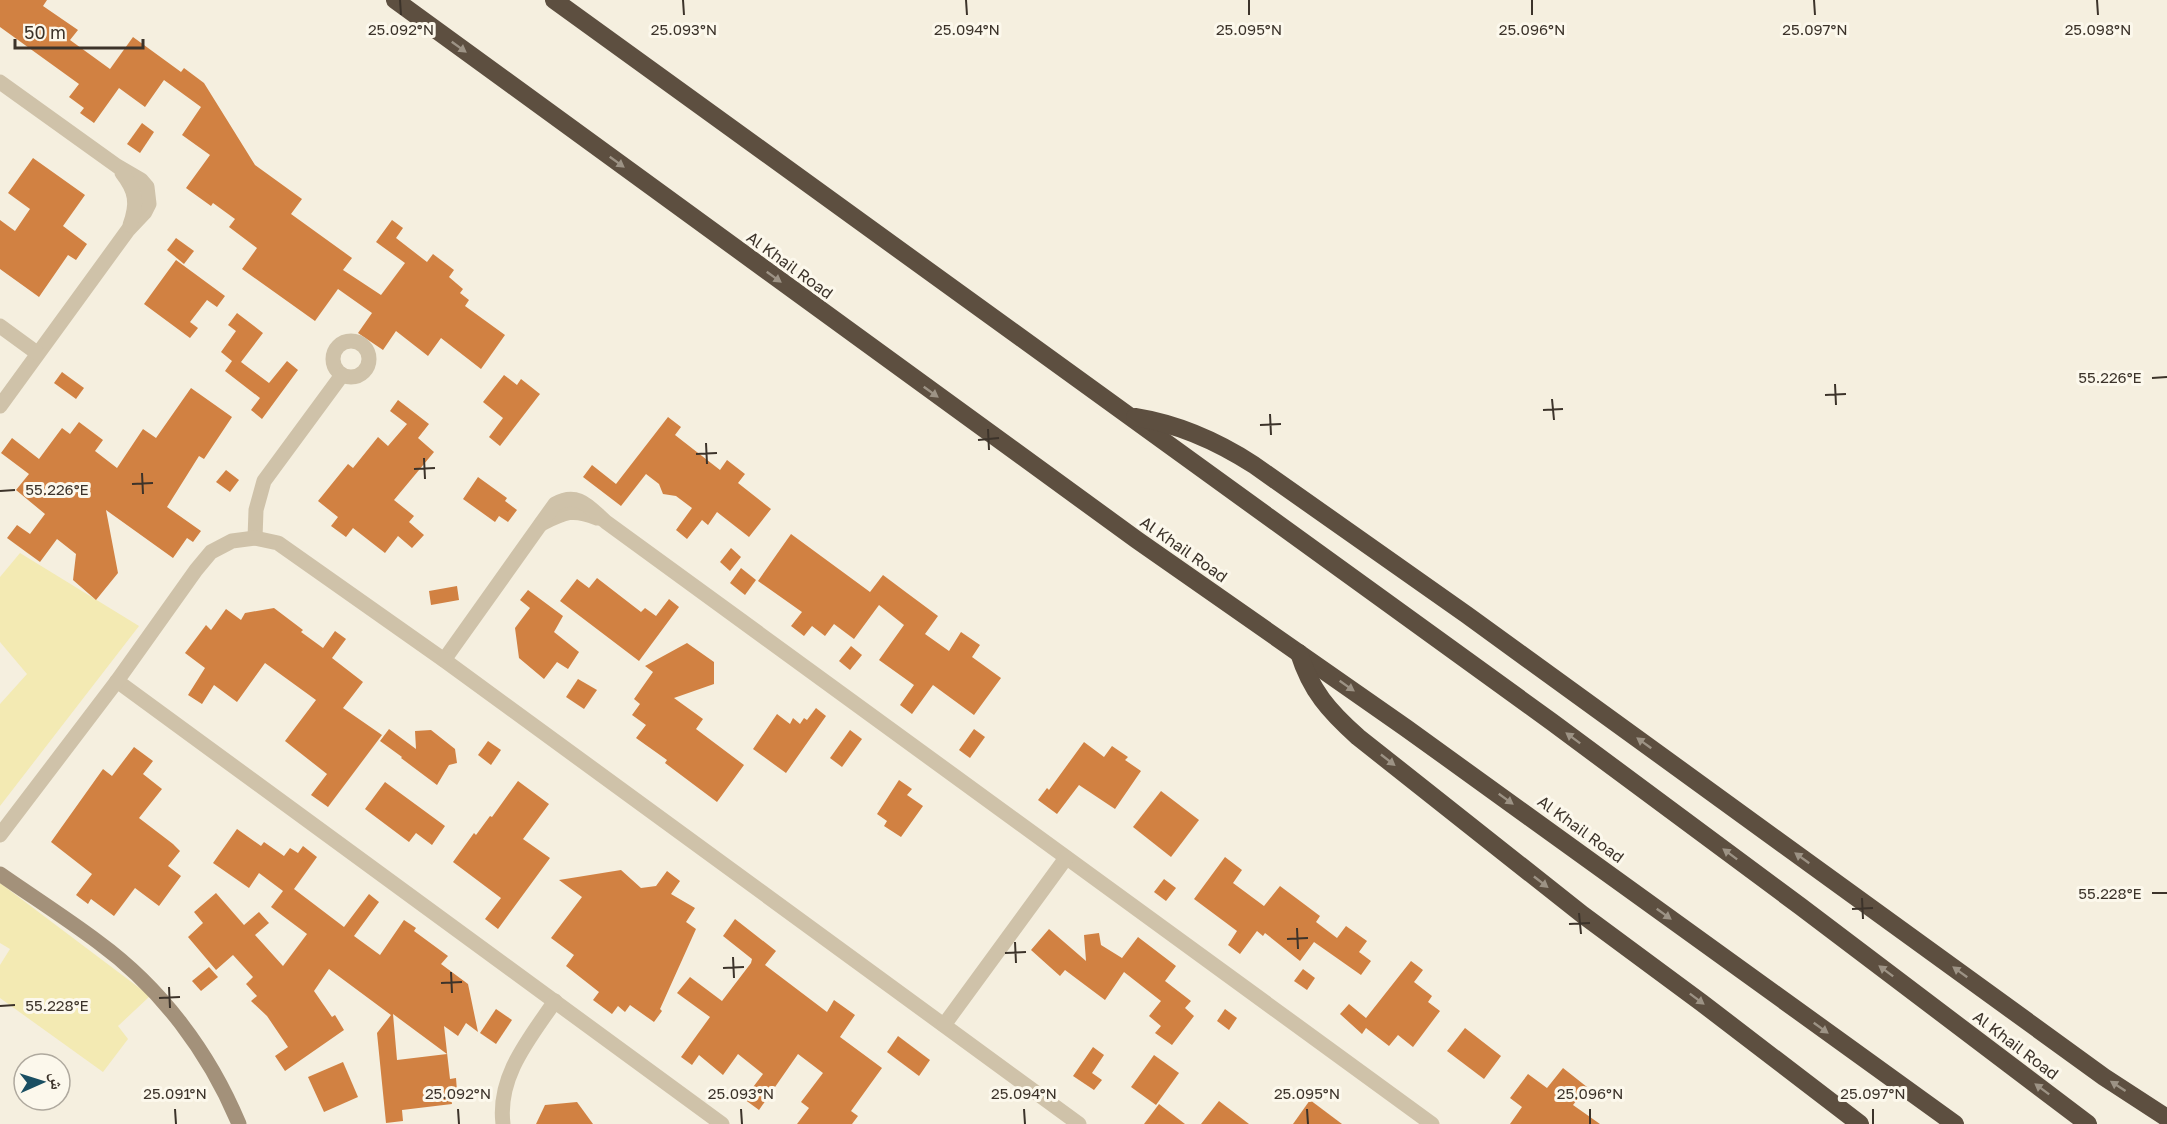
<svg xmlns="http://www.w3.org/2000/svg" width="2167" height="1124" viewBox="0 0 2167 1124" font-family="'Golos Text','Noto Naskh Arabic',sans-serif">
<rect width="100%" height="100%" fill="#f5efdf"/>
<!-- sand -->
<g fill="#f3eab3">
<polygon points="20,553 139,626 0,806 0,704 27,674 0,642 0,577"/>
<polygon points="0,883 150,996 118,1026 128,1039 103,1072 0,998 0,965 10,949 0,943"/>
</g>
<!-- building -->
<g fill="#d18142" fill-rule="evenodd">
<polygon points="0,0 47,0 43,6 78,30 70,40 110,69 133,37 181,72 184,68 204,83 255,165 302,199 291,214 352,258 343,270 381,295 405,263 376,242 392,220 403,228 396,238 427,262 433,254 454,270 449,277 463,289 460,293 469,300 465,306 505,335 481,369 441,338 428,356 396,331 383,350 358,333 372,313 338,289 315,321 242,269 257,248 229,227 235,219 213,203 211,206 186,188 210,155 182,135 201,107 164,80 145,107 119,88 94,123 80,113 84,108 69,97 79,84 0,27"/>
<polygon points="142,123 154,132 140,153 127,144"/>
<polygon points="33,158 85,195 63,226 87,244 76,260 68,255 39,297 0,269 0,220 15,231 30,209 8,193"/>
<polygon points="176,238 194,251 184,264 167,250"/>
<polygon points="176,260 225,296 217,307 207,300 190,322 198,328 190,338 144,304"/>
<polygon points="237,313 263,333 241,362 269,383 287,361 298,370 262,419 251,410 260,398 225,371 232,361 221,352 236,331 228,325"/>
<polygon points="62,372 84,388 76,399 54,383"/>
<polygon points="504,375 517,385 521,379 540,394 500,446 489,437 503,418 483,402"/>
<polygon points="191,388 232,417 204,459 199,456 167,507 201,531 193,542 187,538 173,558 106,510 118,573 96,600 73,580 76,554 57,539 40,562 7,538 17,525 30,534 45,514 16,490 29,474 1,453 12,438 39,459 62,428 70,434 79,422 103,440 95,451 117,468 143,429 156,438"/>
<polygon points="398,400 429,424 418,438 434,452 394,500 414,516 409,522 424,535 412,548 398,536 385,553 353,528 346,537 331,526 338,517 318,501 348,464 353,468 378,437 388,446 407,424 390,411"/>
<polygon points="668,417 681,427 675,435 720,470 727,460 745,474 738,483 771,509 749,537 717,512 708,525 702,520 687,539 676,530 692,508 676,496 663,494 659,484 646,474 621,506 583,477 592,465 616,484"/>
<polygon points="226,470 239,480 230,492 216,482"/>
<polygon points="478,477 507,498 505,501 517,510 508,522 499,516 495,522 463,499"/>
<polygon points="791,534 870,592 883,575 907,593 938,616 925,634 949,651 961,632 980,645 972,657 1001,678 974,715 933,685 912,714 900,705 914,685 879,660 904,625 879,605 854,639 834,624 825,636 812,626 804,636 791,626 802,612 758,581"/>
<polygon points="731,548 741,557 730,571 720,562"/>
<polygon points="741,568 756,580 745,595 730,583"/>
<polygon points="597,578 641,612 645,608 656,616 669,599 679,607 639,661 560,601 577,579 589,588"/>
<polygon points="457,586 459,600 431,605 429,591"/>
<polygon points="528,590 563,616 554,632 579,652 568,669 557,662 544,679 519,658 515,628 530,608 520,600"/>
<polygon points="274,608 303,630 301,632 323,648 335,631 346,639 332,658 363,682 343,708 382,735 328,807 311,795 327,774 285,741 316,700 265,663 237,702 214,685 202,704 188,695 205,668 185,653 206,625 211,630 226,609 241,620 245,613"/>
<polygon points="687,643 714,662 714,684 674,698 703,719 696,729 744,765 717,802 665,763 667,760 636,738 646,725 632,715 640,704 634,699 653,672 645,666"/>
<polygon points="851,646 862,655 850,670 839,661"/>
<polygon points="578,679 597,690 584,709 566,697"/>
<polygon points="816,708 826,716 786,773 753,749 777,714 790,724 793,718 800,724 804,718 807,720"/>
<polygon points="389,729 416,749 415,731 431,730 455,749 457,763 449,765 437,785 401,758 402,757 380,741"/>
<polygon points="974,729 985,737 970,758 959,750"/>
<polygon points="850,730 862,739 842,767 830,758"/>
<polygon points="488,741 501,750 491,765 478,755"/>
<polygon points="1084,742 1104,757 1112,746 1128,757 1125,760 1141,771 1115,809 1079,785 1057,814 1038,800 1047,788 1049,790"/>
<polygon points="134,747 153,761 143,774 162,789 139,818 173,844 180,851 168,866 181,876 159,906 135,888 114,916 91,899 88,904 76,895 92,874 51,842 103,769 112,776"/>
<polygon points="899,780 912,789 907,795 923,806 901,837 884,826 887,821 877,814"/>
<polygon points="518,781 549,804 523,839 550,858 498,929 485,919 501,898 453,862 474,833 476,835 490,816 492,817"/>
<polygon points="385,782 445,826 432,845 416,833 409,842 365,809"/>
<polygon points="1161,791 1199,820 1171,857 1133,827"/>
<path d="M237,829L261,846L264,842L284,856L290,848L298,853L303,846L317,857L294,889L344,927L369,894L379,902L354,936L380,955L404,920L416,928L414,931L448,956L441,964L468,984L478,1032L466,1023L458,1036L444,1026L450,1079L456,1078L457,1091L450,1092L452,1104L402,1110L403,1121L386,1123L377,1033L391,1015L329,969L314,991L332,1017L335,1015L344,1030L285,1071L275,1056L288,1047L267,1016L251,1001L257,996L246,984L253,977L233,955L216,970L188,937L203,923L194,912L216,893L244,925L259,912L269,923L255,935L283,966L307,934L271,907L283,891L259,873L249,888L213,863ZM393,1014L447,1054L397,1060Z"/>
<polygon points="1225,857 1242,870 1233,883 1264,906 1280,886 1320,916 1316,922 1337,938 1346,926 1367,941 1359,952 1371,961 1361,975 1314,942 1300,961 1265,933 1263,936 1257,931 1240,954 1228,945 1237,931 1194,899"/>
<polygon points="621,870 641,888 656,886 667,871 680,881 671,894 695,908 686,922 696,929 660,1009 662,1011 654,1022 630,1005 625,1012 618,1006 612,1014 593,1000 599,992 566,966 574,955 551,938 582,897 559,880"/>
<polygon points="1164,879 1176,888 1166,901 1154,892"/>
<polygon points="735,919 776,951 765,965 827,1012 834,1000 855,1015 840,1037 882,1068 851,1111 858,1116 852,1124 797,1124 809,1108 801,1102 823,1073 798,1054 759,1110 744,1099 763,1074 738,1054 723,1075 699,1055 692,1065 681,1057 710,1017 677,993 690,977 722,1001 751,963 752,959 723,936"/>
<polygon points="1049,929 1086,961 1084,935 1099,933 1101,945 1122,958 1138,937 1176,966 1165,981 1191,1001 1185,1008 1194,1016 1172,1045 1155,1033 1161,1026 1149,1016 1161,1001 1124,972 1105,1000 1065,970 1060,976 1031,950"/>
<polygon points="1411,961 1423,970 1414,982 1432,996 1428,1002 1440,1011 1413,1047 1398,1035 1389,1046 1366,1028 1362,1034 1340,1014 1349,1004 1366,1018"/>
<polygon points="209,967 218,977 201,991 192,981"/>
<polygon points="1303,969 1315,978 1307,990 1294,981"/>
<polygon points="496,1009 512,1020 496,1044 480,1033"/>
<polygon points="1225,1009 1237,1018 1229,1030 1217,1021"/>
<polygon points="1465,1028 1501,1056 1484,1079 1447,1051"/>
<polygon points="898,1036 930,1060 919,1076 887,1052"/>
<polygon points="1093,1047 1104,1055 1092,1073 1102,1080 1094,1090 1073,1076"/>
<polygon points="1154,1055 1179,1073 1156,1105 1131,1087"/>
<polygon points="343,1062 358,1097 324,1112 308,1077"/>
<polygon points="1563,1068 1587,1087 1573,1105 1600,1124 1510,1124 1522,1107 1510,1098 1528,1074 1547,1088"/>
<polygon points="1310,1100 1342,1124 1293,1124"/>
<polygon points="1219,1101 1249,1124 1201,1124"/>
<polygon points="577,1102 593,1124 536,1124 545,1105"/>
<polygon points="1159,1104 1185,1124 1144,1124"/>
</g>
<g fill="none" stroke-linecap="round" stroke-linejoin="round">
<!-- street -->
<g stroke="#cfc2a9" stroke-width="15">
<polyline points="0,82 117,166 141,180 147,187 149,204 145,212 128,230 0,406"/>
<path d="M122,173C136,191 138,203 130,225"/>
<polyline points="0,326 37,353"/>
<circle cx="351" cy="359" r="18"/>
<path d="M541,524C565,512 572,508 597,518"/>
<polyline points="255,538 256,510 264,481 342,375"/>
<path d="M444,660L555,504C578,491 589,507 606,522L1432,1124"/>
<polyline points="117,681 722,1124"/>
<polyline points="0,835 117,681 196,570 211,552 232,541 255,538 278,543 444,660 1079,1124"/>
<polyline points="944,1025 1066,858"/>
<path d="M503,1124C497,1076 530,1038 555,1001"/>
</g>
<!-- secondary -->
<path stroke="#a3917a" stroke-width="15" d="M0,874C33,897 66,918 98,942C161,988 209,1052 239,1124"/>
<!-- highway -->
<g stroke="#5d4f40" stroke-width="18">
<polyline points="395,0 1137,540 1406,728 1955,1124"/>
<polyline points="554,0 1552,722 1800,906 2088,1124"/>
<path d="M1135,417C1179,424 1217,441 1254,465L1467,615L2104,1077L2167,1118"/>
<path d="M1299,653C1311,691 1329,711 1358,737L1583,915L1702,1003L1860,1124"/>
</g>
</g>
<!-- one-way arrows -->
<defs><path id="oneway-solid" d="M-6-.8H1V-3.2L6.5 0L1 3.2V.8H-6Z" transform="scale(1.5)"/></defs>
<g fill="#9d9385">
<use href="#oneway-solid" transform="translate(459 47) rotate(36)"/>
<use href="#oneway-solid" transform="translate(617 162) rotate(36)"/>
<use href="#oneway-solid" transform="translate(774 277) rotate(36)"/>
<use href="#oneway-solid" transform="translate(931 392) rotate(36)"/>
<use href="#oneway-solid" transform="translate(1347 686) rotate(35)"/>
<use href="#oneway-solid" transform="translate(1573 738) rotate(-143)"/>
<use href="#oneway-solid" transform="translate(1644 743) rotate(-144)"/>
<use href="#oneway-solid" transform="translate(1388 760) rotate(38)"/>
<use href="#oneway-solid" transform="translate(1506 799) rotate(36)"/>
<use href="#oneway-solid" transform="translate(1730 854) rotate(-143)"/>
<use href="#oneway-solid" transform="translate(1802 858) rotate(-144)"/>
<use href="#oneway-solid" transform="translate(1541 882) rotate(38)"/>
<use href="#oneway-solid" transform="translate(1664 914) rotate(36)"/>
<use href="#oneway-solid" transform="translate(1886 971) rotate(-143)"/>
<use href="#oneway-solid" transform="translate(1960 972) rotate(-144)"/>
<use href="#oneway-solid" transform="translate(1697 999) rotate(37)"/>
<use href="#oneway-solid" transform="translate(1821 1028) rotate(36)"/>
<use href="#oneway-solid" transform="translate(2118 1086) rotate(-147)"/>
<use href="#oneway-solid" transform="translate(2042 1089) rotate(-143)"/>
</g>
<!-- ticks -->
<path fill="none" stroke="#3c332a" stroke-width="2" d="M400,0L401,15M683,0L684,15M966,0L967,15M1249,0V15M1532,0V15M1814,0L1815,15M2097,0L2098,15M2152,378L2167,377M1835,384L1836,405M1825,395L1846,394M1552,399L1554,420M1543,410L1563,409M1270,414L1271,435M1260,425L1281,424M988,429L989,450M978,440L999,438M706,443L707,464M696,454L717,453M424,458L425,479M414,469L435,468M142,473L143,494M132,484L153,483M0,491L15,490M2152,893H2167M1862,898L1863,919M1852,909L1873,908M1579,913L1581,934M1569,924L1590,923M1297,928L1298,949M1287,939L1308,938M1015,942L1016,963M1005,953L1026,952M733,957L734,978M723,968L744,967M451,972L452,993M441,983L462,982M169,987L170,1008M159,998L180,997M0,1006L15,1005M175,1109L176,1124M458,1109L459,1124M741,1109L742,1124M1024,1109L1025,1124M1307,1109L1308,1124M1590,1109V1124M1873,1109V1124"/>
<g text-anchor="middle" dominant-baseline="central" stroke-width="6" stroke-linejoin="round" paint-order="stroke">
<!-- street labels -->
<g font-size="16" fill="#3c332a" stroke="#fcf8ec">
<text transform="translate(790 265) rotate(36)">Al Khail Road</text>
<text transform="translate(1184 549) rotate(35)">Al Khail Road</text>
<text transform="translate(1581 829) rotate(36)">Al Khail Road</text>
<text transform="translate(2016 1045) rotate(37)">Al Khail Road</text>
</g>
</g>
<g font-size="15" text-anchor="middle" fill="#3c332a" stroke="#fcf8ec" stroke-width="6" stroke-linejoin="round" paint-order="stroke">
<text x="401" y="35">25.092°N</text>
<text x="684" y="35">25.093°N</text>
<text x="967" y="35">25.094°N</text>
<text x="1249" y="35">25.095°N</text>
<text x="1532" y="35">25.096°N</text>
<text x="1815" y="35">25.097°N</text>
<text x="2098" y="35">25.098°N</text>
<text x="2110" y="383">55.226°E</text>
<text x="57" y="495">55.226°E</text>
<text x="2110" y="899">55.228°E</text>
<text x="57" y="1011">55.228°E</text>
<text x="175" y="1099">25.091°N</text>
<text x="458" y="1099">25.092°N</text>
<text x="741" y="1099">25.093°N</text>
<text x="1024" y="1099">25.094°N</text>
<text x="1307" y="1099">25.095°N</text>
<text x="1590" y="1099">25.096°N</text>
<text x="1873" y="1099">25.097°N</text>
</g>
<!-- north arrow -->
<g transform="translate(42 1082) rotate(87)"><circle r="28" fill="#fcf8ec" stroke="#afa99e" stroke-width="1.5"/>
<path d="M0-4.5L10 22L0 15L-10 22Z" fill="#1a4f62"/>
<text y="-9" font-size="16" font-weight="bold" text-anchor="middle" fill="#3c332a">ش</text>
</g>
<!-- scale -->
<path d="M15 39v9h128v-9" fill="none" stroke="#3c332a" stroke-width="3"/>
<text x="24" y="39" font-size="18" fill="#3c332a" stroke="#fcf8ec" stroke-width="4.5" paint-order="stroke">50 m</text>
</svg>
